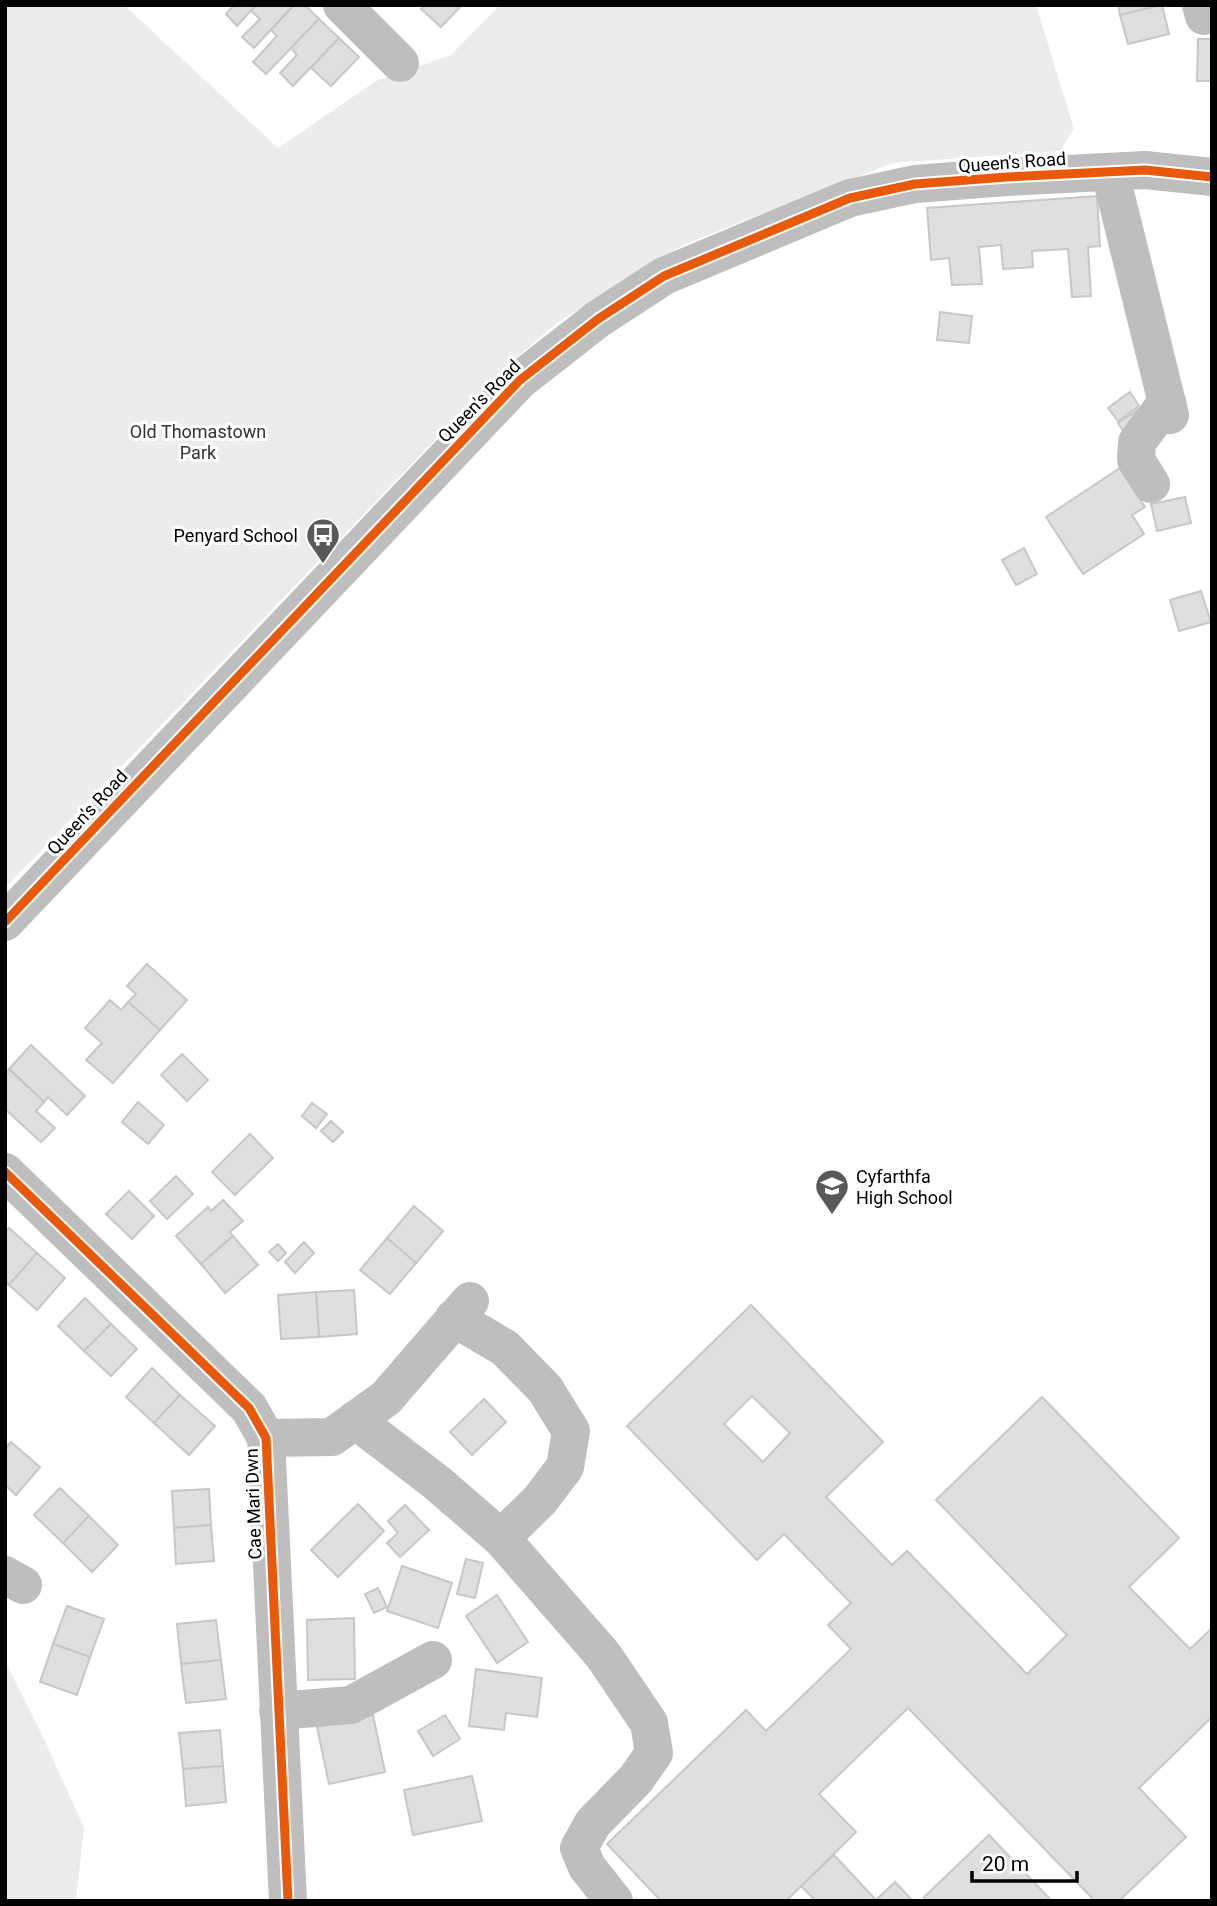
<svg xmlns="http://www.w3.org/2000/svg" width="1217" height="1906" viewBox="0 0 1217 1906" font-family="Roboto,sans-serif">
<rect width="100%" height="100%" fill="#fff"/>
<!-- green -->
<g fill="#ececec">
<polygon points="5,5 124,5 278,148 376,81 451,55 500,5 1036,5 1074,129 1060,151 893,163 683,245 557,323 505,367 5,888"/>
<polygon points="5,1661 43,1737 84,1828 76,1901 5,1901"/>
</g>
<!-- building -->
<g fill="#dfdfdf" stroke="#c7c7c7" stroke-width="2" fill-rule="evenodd">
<polygon points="234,5 256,5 237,26 226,14"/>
<polygon points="256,5 294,5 254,48 242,37 260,19 251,11"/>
<polygon points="294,5 305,5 319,19 266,74 253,62 277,36 271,30"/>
<polygon points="425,5 462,5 441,27 421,9"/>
<polygon points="1118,5 1160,5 1120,15"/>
<polygon points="1162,5 1169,34 1128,44 1120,15"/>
<polygon points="319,19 339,38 293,86 280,73 297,55 291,48"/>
<polygon points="339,38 359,57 331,86 311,68"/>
<polygon points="1198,39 1212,39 1212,81 1197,81"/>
<polygon points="1097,196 1100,246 1088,247 1091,296 1072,297 1068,249 1032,251 1033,267 1003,269 1001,245 979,247 982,284 952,285 949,258 931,260 927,208"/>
<polygon points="940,312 972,316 969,343 937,340"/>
<polygon points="1130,392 1139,406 1118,421 1108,408"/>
<polygon points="1142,407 1126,435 1118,423"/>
<polygon points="1120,468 1145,507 1132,515 1144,534 1083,574 1046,517"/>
<polygon points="1185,497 1191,523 1157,531 1151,504"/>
<polygon points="1024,548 1037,574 1016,585 1002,560"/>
<polygon points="1201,591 1211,622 1179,631 1170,600"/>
<polygon points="147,964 187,1000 160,1030 128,1002 136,994 127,986"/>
<polygon points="110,1000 121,1010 128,1002 160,1030 113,1083 86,1060 102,1043 85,1028"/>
<polygon points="31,1045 85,1096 67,1115 48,1097 44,1102 9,1069"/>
<polygon points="182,1054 208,1080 187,1101 161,1075"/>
<polygon points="9,1069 44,1102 36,1111 55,1128 41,1142 5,1109 5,1074"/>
<polygon points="138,1102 164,1125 148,1144 122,1122"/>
<polygon points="312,1103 327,1114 316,1128 302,1116"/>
<polygon points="331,1121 343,1132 333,1142 321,1131"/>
<polygon points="250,1134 273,1158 235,1195 212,1172"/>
<polygon points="176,1176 193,1194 167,1219 150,1201"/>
<polygon points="129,1191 154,1216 132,1239 106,1214"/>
<polygon points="223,1200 243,1221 230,1232 233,1236 201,1264 176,1236 208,1207 211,1211"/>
<polygon points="414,1206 443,1231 416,1263 387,1238"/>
<polygon points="9,1228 37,1253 9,1285 5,1281 5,1232"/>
<polygon points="233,1236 258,1265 225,1293 201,1264"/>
<polygon points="387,1238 416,1263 390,1294 360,1270"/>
<polygon points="304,1242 314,1253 295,1273 285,1262"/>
<polygon points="278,1244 286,1253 278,1261 269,1252"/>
<polygon points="37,1253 65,1278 37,1310 9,1285"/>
<polygon points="354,1290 357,1334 319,1337 316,1292"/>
<polygon points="316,1292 319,1337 281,1339 278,1295"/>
<polygon points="85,1298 111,1324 84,1351 58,1326"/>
<path d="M751,1305L883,1442L826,1497L892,1565L907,1551L1027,1674L1067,1635L936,1500L1042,1397L1179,1538L1129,1587L1190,1649L1212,1628V1717L1139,1788L1186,1837L1119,1901H1095L908,1708L819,1794L856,1832L786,1901H661L607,1844L746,1710L766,1731L851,1649L828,1625L851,1603L784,1534L757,1560L627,1426ZM752,1396L790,1433L763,1462L724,1424Z"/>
<polygon points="111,1324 137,1349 111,1376 84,1351"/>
<polygon points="152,1368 180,1395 154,1423 126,1397"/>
<polygon points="180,1395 215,1426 189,1455 154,1423"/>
<polygon points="484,1399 506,1422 472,1455 450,1432"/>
<polygon points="11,1442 40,1467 16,1495 5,1485 5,1449"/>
<polygon points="60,1488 89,1516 63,1543 34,1515"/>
<polygon points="209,1489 211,1525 174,1528 172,1491"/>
<polygon points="358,1504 384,1531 338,1577 311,1550"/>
<polygon points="405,1505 429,1530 400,1557 387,1543 398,1533 388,1521"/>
<polygon points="89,1516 118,1545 92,1572 63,1543"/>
<polygon points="211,1525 214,1561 176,1564 174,1528"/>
<polygon points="466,1559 483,1563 475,1598 457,1594"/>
<polygon points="402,1566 452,1583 438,1628 387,1611"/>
<polygon points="378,1588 387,1607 374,1613 365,1594"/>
<polygon points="497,1595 528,1642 497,1663 466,1616"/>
<polygon points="67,1606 104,1619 90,1657 53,1644"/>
<polygon points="354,1618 355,1679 308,1680 307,1620"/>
<polygon points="216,1620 221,1660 181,1664 177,1624"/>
<polygon points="53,1644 90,1657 77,1695 40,1682"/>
<polygon points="221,1660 226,1699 186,1703 181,1664"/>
<polygon points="476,1669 542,1678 537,1717 506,1713 504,1730 469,1726"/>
<polygon points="373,1715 385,1772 329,1784 317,1727"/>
<polygon points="445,1715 460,1739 433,1756 418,1731"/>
<polygon points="220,1730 223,1766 183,1769 179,1733"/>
<polygon points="223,1766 226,1802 186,1806 183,1769"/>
<polygon points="472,1776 482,1821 413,1835 404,1790"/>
<polygon points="989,1835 1050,1899 1047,1901 927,1901 924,1897"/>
<polygon points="834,1855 876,1900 895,1882 913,1901 816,1901 801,1886"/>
</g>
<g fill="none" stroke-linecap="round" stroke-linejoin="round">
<!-- minor -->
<g stroke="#bebebe" stroke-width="38">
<polyline points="342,5 400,63"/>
<polyline points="1201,5 1204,16"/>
<polyline points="1110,172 1170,415"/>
<polyline points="1151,484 1136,460 1137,442 1167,402"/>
<polyline points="5,922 520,380 598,319 664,276 850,198 915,184 1007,177 1145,170 1212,177"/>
<polyline points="5,1172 249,1408 266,1438 288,1901"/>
<polyline points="454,1318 505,1348 545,1389 571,1431 565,1467 540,1500 501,1538"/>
<polyline points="355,1420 436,1482 501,1538 603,1655 649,1723 654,1753 636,1779 593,1823 579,1848 587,1867 614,1901"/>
<polyline points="266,1438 332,1437 386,1398 470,1301"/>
<polyline points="5,1575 23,1585"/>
<polyline points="278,1711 351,1705 433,1660"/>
</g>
<!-- cycleway casing -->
<g stroke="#fff" stroke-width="13">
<g id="cycleway">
<polyline points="5,922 520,380 598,319 664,276 850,198 915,184 1007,177 1145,170 1212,177"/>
<polyline points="5,1172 249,1408 266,1438 288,1901"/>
</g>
</g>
<!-- cycleway -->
<use href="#cycleway" stroke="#e8590c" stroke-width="9"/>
</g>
<!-- icons -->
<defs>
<g id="bus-pin" transform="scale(1.75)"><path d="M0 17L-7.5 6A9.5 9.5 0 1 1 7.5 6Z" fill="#595959" stroke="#fff"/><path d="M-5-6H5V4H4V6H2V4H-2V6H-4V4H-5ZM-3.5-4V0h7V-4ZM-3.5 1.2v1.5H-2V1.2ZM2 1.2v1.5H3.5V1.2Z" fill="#fff"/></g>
<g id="school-pin" transform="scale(1.75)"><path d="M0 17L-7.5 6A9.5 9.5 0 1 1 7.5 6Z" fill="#595959" stroke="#fff"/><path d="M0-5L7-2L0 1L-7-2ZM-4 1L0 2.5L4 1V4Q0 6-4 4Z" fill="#fff"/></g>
</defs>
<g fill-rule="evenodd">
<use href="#bus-pin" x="323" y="535"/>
<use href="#school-pin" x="832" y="1186"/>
</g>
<g text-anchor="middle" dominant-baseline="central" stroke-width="6" stroke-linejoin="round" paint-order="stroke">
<!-- street labels -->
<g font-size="18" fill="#000" stroke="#fff">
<text transform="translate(1012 162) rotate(-4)">Queen's Road</text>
<text transform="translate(479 401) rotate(-45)">Queen's Road</text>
<text transform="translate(87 812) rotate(-47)">Queen's Road</text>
<text transform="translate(253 1504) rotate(-92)">Cae Mari Dwn</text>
</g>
<!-- park labels -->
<g font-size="18" fill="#333" stroke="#fff">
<text x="198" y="431">Old Thomastown<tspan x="198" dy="21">Park</tspan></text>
</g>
<!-- poi labels -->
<g font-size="18" fill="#000" stroke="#fff" text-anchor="end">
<text x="298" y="535">Penyard School</text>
<text x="856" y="1176" text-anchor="start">Cyfarthfa<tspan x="856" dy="21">High School</tspan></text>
</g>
</g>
<!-- border -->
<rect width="1217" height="1906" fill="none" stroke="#000000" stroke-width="14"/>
<!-- scale -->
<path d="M972 1871v10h105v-10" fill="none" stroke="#000000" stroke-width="3.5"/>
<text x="982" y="1871" font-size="21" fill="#000000" stroke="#ffffff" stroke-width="5" paint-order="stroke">20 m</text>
</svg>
